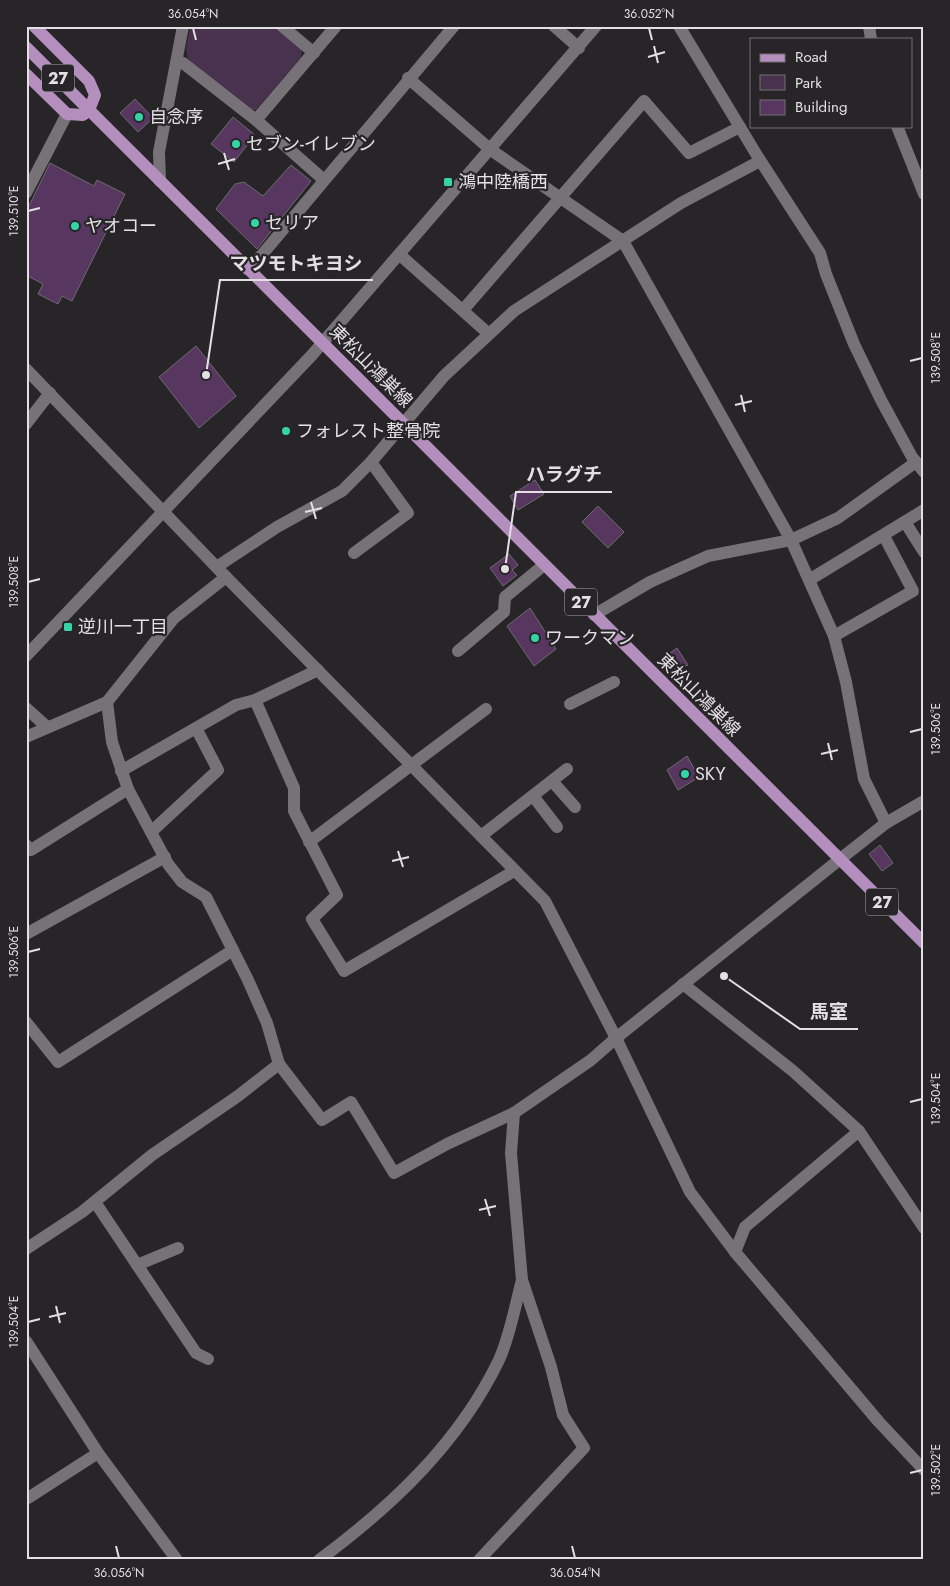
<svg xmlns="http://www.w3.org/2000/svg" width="950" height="1586" viewBox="0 0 950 1586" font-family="Jost,'Noto Sans JP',sans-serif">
<rect width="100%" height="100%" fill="#282529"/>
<!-- green -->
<polygon fill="#48324e" points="190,26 275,26 302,49 301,57 256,110 250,111 188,59 186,49"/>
<!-- building -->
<g fill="#57365f" stroke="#6e6b6f">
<polygon points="135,99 153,118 138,132 120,113"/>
<polygon points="233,117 255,135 234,162 211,144"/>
<polygon points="50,163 94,186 97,180 125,194 72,301 62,296 58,304 38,294 43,284 26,275 26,212"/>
<polygon points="291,165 311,181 257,249 216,209 235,184 244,182 263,196"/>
<polygon points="196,346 236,396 199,428 159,377"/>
<polygon points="535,480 544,494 518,510 510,496"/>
<polygon points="598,506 624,532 608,548 582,522"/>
<polygon points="509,554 518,565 512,570 517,575 503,586 490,568"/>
<polygon points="530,608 556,649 534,666 507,626"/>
<polygon points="677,648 688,665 675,669 667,655"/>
<polygon points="687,756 699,777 678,790 667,770"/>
<polygon points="880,845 893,863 882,871 869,854"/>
</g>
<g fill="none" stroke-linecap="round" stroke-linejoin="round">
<!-- street -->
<g stroke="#767277" stroke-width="12">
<polyline points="282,26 314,53"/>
<polyline points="554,26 579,48"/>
<polyline points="679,26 758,157 820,253 826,274 854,344 881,400 912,457 924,472"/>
<polyline points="869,26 871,39"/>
<polyline points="177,61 183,63 256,120 324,180"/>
<polyline points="408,78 491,150 623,241 791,540 834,636 846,682 864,779 886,823"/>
<polyline points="256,120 336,26"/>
<polyline points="897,126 924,194"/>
<polyline points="160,181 159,152 183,26"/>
<polyline points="26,193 67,114"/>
<polyline points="400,255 489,334"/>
<polyline points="247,269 260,257 454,26"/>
<polyline points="463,310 644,101 689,153 740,127"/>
<polyline points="26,424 50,393"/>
<polyline points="905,522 924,552"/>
<polyline points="354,553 408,513 371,462"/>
<polyline points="218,566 277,527 342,491 371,462 444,376 514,311 681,203 760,161"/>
<polyline points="809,580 924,510"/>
<polyline points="594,615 650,582 708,556 791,540 838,518 916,462"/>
<polyline points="834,636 913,591 884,536"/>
<polyline points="458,651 504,612 505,597 544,565"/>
<polyline points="255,700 294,788 294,811 337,895 312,919 344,971 514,871"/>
<polyline points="107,702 112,742 128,789 168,864 182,882 206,897 248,980 267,1023 279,1064 322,1120 351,1102 394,1173 447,1144 514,1113 591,1060 616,1038 690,1192 735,1252 879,1422 924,1470"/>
<polyline points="570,704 614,682"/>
<polyline points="26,708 47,727"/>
<polyline points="26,737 107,702 174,618 226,577"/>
<polyline points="121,771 236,705 255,700 318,670"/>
<polyline points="552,781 575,807"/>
<polyline points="533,796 557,827"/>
<polyline points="151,832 218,770 196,728"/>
<polyline points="481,836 567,769"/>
<polyline points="309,842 486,709"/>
<polyline points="26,845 31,850 128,789"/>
<polyline points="839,860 886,823 924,801"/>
<polyline points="26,934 165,857"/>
<polyline points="683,984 793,1071 859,1131 924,1228"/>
<polyline points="26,1022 58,1062 233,950"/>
<polyline points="95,1202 196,1353 208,1359"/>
<polyline points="26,1249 82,1212 152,1155 238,1096 279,1064"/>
<polyline points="735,1252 745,1227 859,1131"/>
<polyline points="137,1265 178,1248"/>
<polyline points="26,1341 98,1453 177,1560"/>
<polyline points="26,1496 28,1498 98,1453"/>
<path d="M319,1560C392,1506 459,1443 499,1360C510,1336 515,1306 522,1280"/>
<polyline points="479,1560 584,1448 563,1415 551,1367 522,1280 511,1153 514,1113"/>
</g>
<!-- secondary -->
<g stroke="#767277" stroke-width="12">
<polyline points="26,369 226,577 545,901 616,1038 839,860"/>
<polyline points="26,656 312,355 596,26"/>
</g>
<!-- primary -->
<g stroke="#b48fbe" stroke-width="12">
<polyline points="26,47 924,943"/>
<polyline points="26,74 67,114 83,115 89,110 95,95 89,81 34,26"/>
</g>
</g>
<!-- ticks -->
<path fill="none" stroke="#e2e0e3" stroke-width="2" d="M193,28L196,40M649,28L652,40M654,46L658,63M648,57L665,52M224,153L229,170M218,164L235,159M28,211L40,208M910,361L922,358M741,395L745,412M735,405L752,401M311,502L316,519M305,512L322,508M28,582L40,579M910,732L922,729M828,743L832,760M821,754L838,750M398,851L403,867M392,861L409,857M28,952L40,949M910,1102L922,1099M485,1199L490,1216M479,1210L496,1206M56,1306L60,1323M49,1317L66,1313M28,1322L40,1319M910,1473L922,1470M116,1546L119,1558M572,1546L575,1558"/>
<!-- markers -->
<g fill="#35d4a7" stroke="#282529" stroke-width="2">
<circle cx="139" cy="117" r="5"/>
<circle cx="236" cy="144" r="5"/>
<rect x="443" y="177" width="10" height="10" rx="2.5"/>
<circle cx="255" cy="223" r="5"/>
<circle cx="75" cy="226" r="5"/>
<circle cx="286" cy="431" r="5"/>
<rect x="63" y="622" width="10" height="10" rx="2.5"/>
<circle cx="535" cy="638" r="5"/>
<circle cx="685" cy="774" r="5"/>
</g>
<g text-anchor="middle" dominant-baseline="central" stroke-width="4.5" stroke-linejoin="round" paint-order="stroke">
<!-- shield labels -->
<g fill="#282529" stroke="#aaa8ab" stroke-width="1">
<rect x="42" y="64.5" width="32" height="27" rx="4"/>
<rect x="565" y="588.5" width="32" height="27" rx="4"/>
<rect x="866" y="888.5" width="32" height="27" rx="4"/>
</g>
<g font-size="16" font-weight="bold" fill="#e2e0e3">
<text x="58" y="78">27</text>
<text x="581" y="602">27</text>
<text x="882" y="902">27</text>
</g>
<!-- poi labels -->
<g font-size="18" fill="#e2e0e3" stroke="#282529" text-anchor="start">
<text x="149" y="117">自念序</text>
<text x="246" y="144">セブン-イレブン</text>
<text x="458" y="182">鴻中陸橋西</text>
<text x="265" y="223">セリア</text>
<text x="85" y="226">ヤオコー</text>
<text x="296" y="431">フォレスト整骨院</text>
<text x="78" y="627">逆川一丁目</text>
<text x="545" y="638">ワークマン</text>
<text x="695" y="774">SKY</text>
</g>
<!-- street labels -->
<g font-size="18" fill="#e2e0e3" stroke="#282529">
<text transform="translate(371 366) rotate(45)">東松山鴻巣線</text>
<text transform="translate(699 695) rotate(45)">東松山鴻巣線</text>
</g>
</g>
<!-- callouts -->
<path fill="none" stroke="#e2e0e3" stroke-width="2" d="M206 375L220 280H373M505 569L516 492H612M724 976L800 1029H858"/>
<g fill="#e2e0e3" stroke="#282529" stroke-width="2">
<circle cx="206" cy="375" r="5"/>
<circle cx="505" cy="569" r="5"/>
<circle cx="724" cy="976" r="5"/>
</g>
<g font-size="19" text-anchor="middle" font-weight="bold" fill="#e2e0e3" stroke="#282529" stroke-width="4.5" stroke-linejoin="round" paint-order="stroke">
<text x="296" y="270">マツモトキヨシ</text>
<text x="564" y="481">ハラグチ</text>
<text x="829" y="1018">馬室</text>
</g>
<!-- border -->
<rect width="950" height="1586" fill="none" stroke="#282529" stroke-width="55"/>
<!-- legend -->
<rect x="750" y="38" width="162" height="90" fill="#282529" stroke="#727073"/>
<rect x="760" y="54" width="25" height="8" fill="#b48fbe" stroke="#727073"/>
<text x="795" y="62" font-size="15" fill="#e2e0e3">Road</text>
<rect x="760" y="75" width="25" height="15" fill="#48324e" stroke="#727073"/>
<text x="795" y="88" font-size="15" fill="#e2e0e3">Park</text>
<rect x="760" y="100" width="25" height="15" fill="#57365f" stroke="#727073"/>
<text x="795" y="112" font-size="15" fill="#e2e0e3">Building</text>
<rect x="28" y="28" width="894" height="1530" fill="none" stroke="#e2e0e3" stroke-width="2"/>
<g font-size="12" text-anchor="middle" fill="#e2e0e3">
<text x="193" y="18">36.054°N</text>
<text x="649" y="18">36.052°N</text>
<text transform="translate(14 211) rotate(-90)" y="4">139.510°E</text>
<text transform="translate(936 358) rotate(-90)" y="4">139.508°E</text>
<text transform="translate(14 582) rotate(-90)" y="4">139.508°E</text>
<text transform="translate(936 729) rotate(-90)" y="4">139.506°E</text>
<text transform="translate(14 952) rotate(-90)" y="4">139.506°E</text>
<text transform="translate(936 1099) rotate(-90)" y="4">139.504°E</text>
<text transform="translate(14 1322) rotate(-90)" y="4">139.504°E</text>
<text transform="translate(936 1470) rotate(-90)" y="4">139.502°E</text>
<text x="119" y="1577">36.056°N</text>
<text x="575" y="1577">36.054°N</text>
</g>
</svg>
